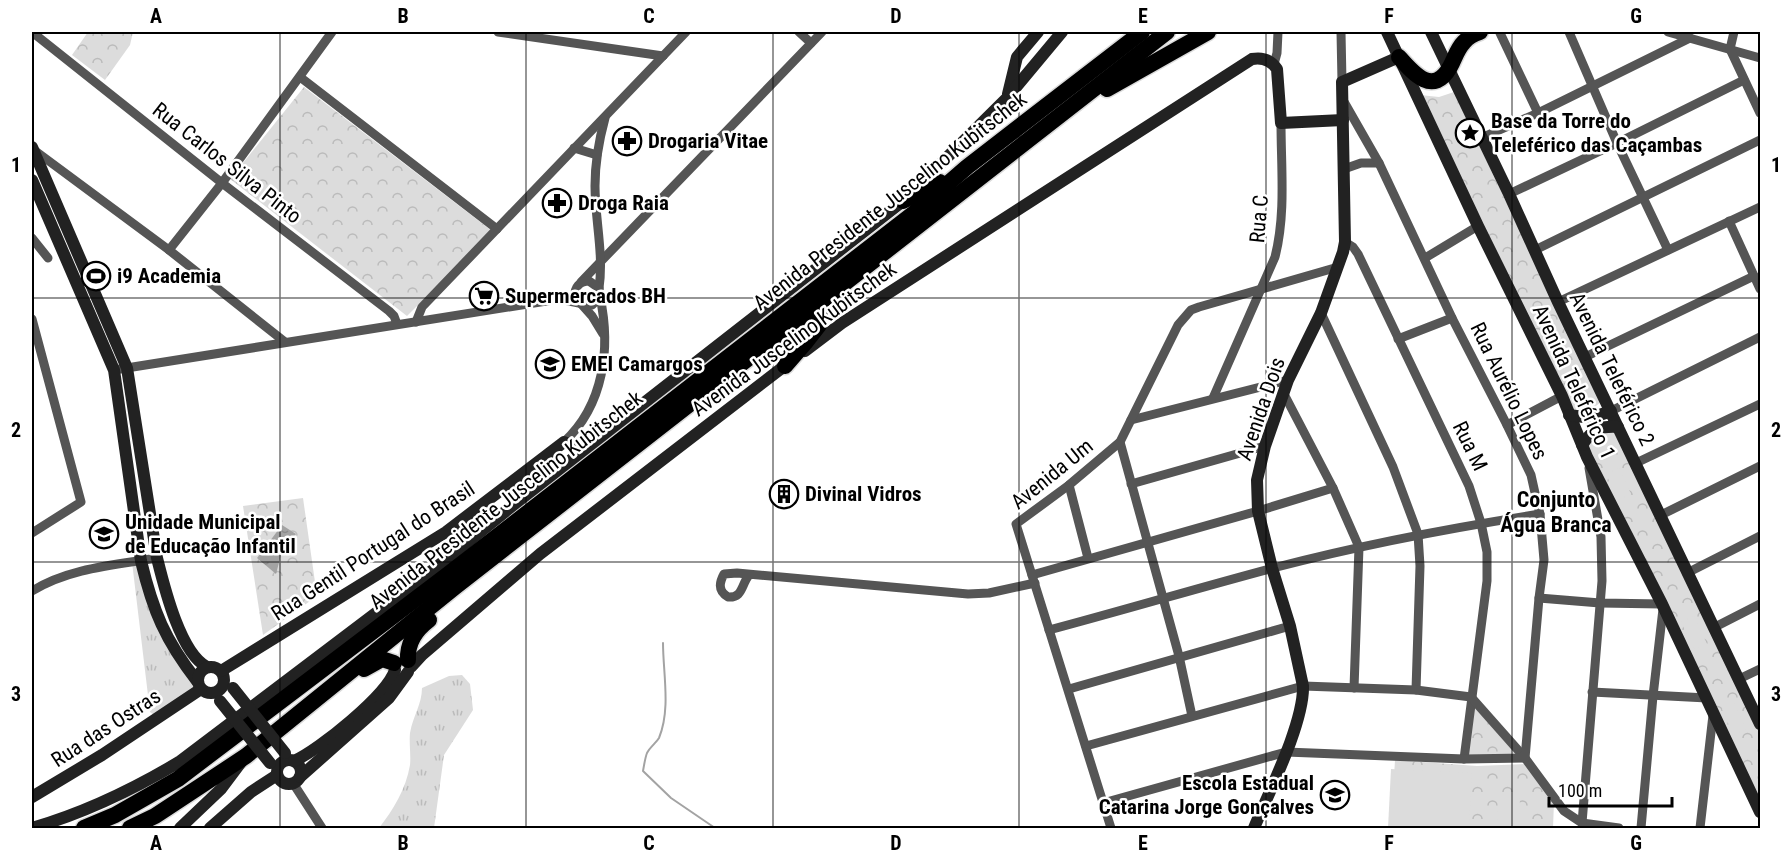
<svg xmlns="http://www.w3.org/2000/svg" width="1792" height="860" viewBox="0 0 1792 860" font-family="'Roboto Condensed',sans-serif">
<defs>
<pattern id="grass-tufts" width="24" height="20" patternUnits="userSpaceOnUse" patternTransform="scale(1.5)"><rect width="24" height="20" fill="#dcdcdc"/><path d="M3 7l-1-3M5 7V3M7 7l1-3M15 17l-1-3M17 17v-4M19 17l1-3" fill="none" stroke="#bbb"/></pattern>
<pattern id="park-crowns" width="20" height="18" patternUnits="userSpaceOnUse" patternTransform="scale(1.5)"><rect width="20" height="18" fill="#dcdcdc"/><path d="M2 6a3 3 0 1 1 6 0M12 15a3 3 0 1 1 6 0" fill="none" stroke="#bbb"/></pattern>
<pattern id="water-ripples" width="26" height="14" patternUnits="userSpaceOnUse" patternTransform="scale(1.5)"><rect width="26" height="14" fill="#a3a3a3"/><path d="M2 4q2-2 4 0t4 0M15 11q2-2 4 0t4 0" fill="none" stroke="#8b8b8b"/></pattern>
</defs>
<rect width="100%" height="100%" fill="#fff"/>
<!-- grass -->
<g fill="url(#grass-tufts)">
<polygon points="141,561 154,609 197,687 154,715 150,712 132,562"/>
<path d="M462,675L470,684L473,710L444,755L434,828H379C393,810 406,789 410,765C411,755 409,743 410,733C413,716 422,704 422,688L449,676Z"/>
</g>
<!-- park -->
<g fill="url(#park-crowns)">
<polygon points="88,32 124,34 125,32 133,32 130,45 105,80 72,55"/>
<polygon points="304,87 492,231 407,316 230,179"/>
<path d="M1454,92L1601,402C1592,410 1581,414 1570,410L1420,95L1439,97Z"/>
<polygon points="1601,431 1614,431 1760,733 1760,803 1588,448 1592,438"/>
<polygon points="303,498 317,596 263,635 243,506"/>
<polygon points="1471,697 1525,758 1464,759"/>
<polygon points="1395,760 1477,766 1527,764 1554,802 1553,828 1391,828"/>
</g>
<!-- pitch -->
<g fill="#dcdcdc">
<polygon points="1619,468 1631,494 1618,500 1606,474"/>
<polygon points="1694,616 1707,644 1694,649 1681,622"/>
<polygon points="1734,703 1746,729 1733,735 1722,709"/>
<polygon points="1391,769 1472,773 1469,828 1388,828"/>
<polygon points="1498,797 1520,798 1519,828 1497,828"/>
</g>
<!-- water -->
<polygon fill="url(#water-ripples)" points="282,525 296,534 282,551 276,574 257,558"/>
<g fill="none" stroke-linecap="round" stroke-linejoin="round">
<!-- stream -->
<path stroke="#a3a3a3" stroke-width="2" d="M663,643C663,673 671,709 659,738C656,743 650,747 647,753C645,758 644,766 643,771L671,798L715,828"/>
<!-- highway casing -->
<g stroke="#dbdbdb" stroke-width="19">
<g id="highway">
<path d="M1399,57C1413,73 1433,97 1450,67C1455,58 1457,49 1464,42C1468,37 1474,34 1480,32"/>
<polyline points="1107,89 1208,32"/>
<polyline points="903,201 940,182"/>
<polyline points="785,366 805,343 819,325 821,302"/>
<path d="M408,660C407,642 416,630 429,620"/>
<polyline points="364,669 382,659 394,663"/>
<polyline points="84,828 115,815 178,779 446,576 914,213 967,167 1142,32"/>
<polyline points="130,828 155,816 246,756 455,587 1167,32"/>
</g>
</g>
<!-- street -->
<g stroke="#555" stroke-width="9">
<polyline points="32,32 222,183 389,311 394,316 397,324"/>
<polyline points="498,32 663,56"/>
<polyline points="799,32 811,43"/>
<polyline points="1341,32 1342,82"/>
<polyline points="1569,32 1617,143 1668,250"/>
<polyline points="1668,32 1760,58"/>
<polyline points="1734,32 1730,49 1760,113"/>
<polyline points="1500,33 1538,113"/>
<polyline points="1274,64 1277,53 1278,32"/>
<polyline points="300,77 497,229"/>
<polyline points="1481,138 1538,113 1690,38"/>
<polyline points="574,148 597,155"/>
<polyline points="34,150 169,250 285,342"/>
<polyline points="1344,169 1361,163 1379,163"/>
<polyline points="1509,194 1617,143 1744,80"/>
<polyline points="1729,221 1760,289"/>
<polyline points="32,238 48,258"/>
<polyline points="1345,242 1353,247 1358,254 1469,486 1481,523 1487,552 1487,581 1464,759"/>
<polyline points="169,250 222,183 332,32"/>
<polyline points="1535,250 1760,140"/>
<polyline points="1425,258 1478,226"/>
<polyline points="581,282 822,32"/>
<path d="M599,288C604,254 595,220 595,186C595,163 599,140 605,118"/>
<polyline points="1558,302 1760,207"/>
<path d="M585,306L592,305L600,297L599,288L589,281C580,281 574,287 575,297L592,316L603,334"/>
<polyline points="1321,313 1393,467 1418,534 1420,566 1416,690"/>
<polyline points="32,319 81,502 32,533"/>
<polyline points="416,322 422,307 686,32"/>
<polyline points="1398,339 1452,318"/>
<polyline points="1585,357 1754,276"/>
<polyline points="114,370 559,299 579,303"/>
<polyline points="1284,394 1333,488 1359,547 1354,688"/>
<path d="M1213,398L1275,257C1286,214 1281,168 1281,123"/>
<polyline points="1611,411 1760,337"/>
<polyline points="1131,420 1288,380"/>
<polyline points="1507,425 1562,396"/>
<path d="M564,442C604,405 611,348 600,297"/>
<polyline points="1120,442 1179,656 1192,716"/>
<polyline points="1636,463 1760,404"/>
<polyline points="1131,484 1265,446"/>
<polyline points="1069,485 1088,558"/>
<polyline points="1661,515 1760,466"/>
<polyline points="1689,572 1760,536"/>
<path d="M749,575C741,585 743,598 728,597C718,591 719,583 724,574L737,573L968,594L989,593L1035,583"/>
<polyline points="1032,575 1258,511 1333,488"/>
<path d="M32,591C69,568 115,565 157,558"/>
<polyline points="1539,598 1600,603 1662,604"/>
<polyline points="1715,627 1760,604"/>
<path d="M1049,630C1124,610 1198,588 1273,568C1361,545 1450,528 1540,514"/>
<polyline points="1739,679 1760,669"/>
<polyline points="1069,689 1290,626"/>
<polyline points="1592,692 1707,698"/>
<polyline points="1086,746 1303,686 1416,690 1471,697 1525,758 1564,811 1582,823 1619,828"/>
<polyline points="293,783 322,828"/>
<polyline points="1103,803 1286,752 1464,759 1525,758 1539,598 1544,560 1540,514 1535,493 1531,475 1507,425 1452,318 1379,163 1343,100"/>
<polyline points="1582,823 1602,581 1601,537 1589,468"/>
<polyline points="1111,828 1016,524 1069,485 1120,442 1178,325 1191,310 1199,307 1338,267"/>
<polyline points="1641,828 1653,696 1663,609"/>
<polyline points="1700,828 1713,715"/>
</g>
<!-- secondary -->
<g stroke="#222" stroke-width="12">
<polyline points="1387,32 1478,226 1562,396 1587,457 1662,604 1760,812"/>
<polyline points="1431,32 1509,194 1558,302 1760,724"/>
<polyline points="1008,94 1017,57 1038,32"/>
<path d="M32,147L127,368L157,558C164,586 180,653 207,667"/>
<path d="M32,180L114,370L141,561C153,611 165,640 197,681"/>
<path d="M805,351L842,323L1252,59C1263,57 1271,60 1277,69L1281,123L1343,120"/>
<polyline points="1569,415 1591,418 1611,411"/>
<path d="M1582,445C1593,429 1599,426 1618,427"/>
<circle cx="211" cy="680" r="13"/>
<polyline points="411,667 422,655 540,554 791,361"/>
<polyline points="221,671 446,532 564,442 577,447 589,443"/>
<circle cx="289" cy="772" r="12"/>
<path d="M294,761C319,750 387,695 395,670"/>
<polyline points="300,777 389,698 408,672"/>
<polyline points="32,797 102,755 201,689"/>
<path d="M32,828C84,813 132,790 179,762L438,566L517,502L903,201L1007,98L1062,32"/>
<polyline points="180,828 221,789 242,761"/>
<polyline points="210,828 251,792 277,775"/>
<path d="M1254,828C1269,792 1304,723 1303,686L1290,626L1272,568L1258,511L1257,480L1265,446L1288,380L1321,313L1343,252L1345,242L1342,82L1399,57"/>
</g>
<!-- highway -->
<use href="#highway" stroke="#000" stroke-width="16"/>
<!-- secondary-bridge -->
<g stroke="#222" stroke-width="12">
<polyline points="233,688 285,753"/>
<polyline points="220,701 270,763"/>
</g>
</g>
<!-- grid -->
<path fill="none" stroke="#000" stroke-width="1.5" stroke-opacity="0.55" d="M280,32V828M526,32V828M773,32V828M1019,32V828M1266,32V828M1512,32V828M32,298H1760M32,562H1760"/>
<!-- icons -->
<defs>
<g id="sight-ring" transform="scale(1.5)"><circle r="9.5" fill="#fff" stroke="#000" stroke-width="1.5"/><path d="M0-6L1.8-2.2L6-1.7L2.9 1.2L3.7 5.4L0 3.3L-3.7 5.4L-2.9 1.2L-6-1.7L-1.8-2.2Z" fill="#000"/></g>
<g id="pharmacy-ring" transform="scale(1.5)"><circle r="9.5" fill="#fff" stroke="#000" stroke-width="1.5"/><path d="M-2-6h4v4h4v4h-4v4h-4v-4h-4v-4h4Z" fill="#000"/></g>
<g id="stadium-ring" transform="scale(1.5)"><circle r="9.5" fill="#fff" stroke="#000" stroke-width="1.5"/><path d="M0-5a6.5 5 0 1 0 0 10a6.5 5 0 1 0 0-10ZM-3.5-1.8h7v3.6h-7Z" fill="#000"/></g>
<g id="supermarket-ring" transform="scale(1.5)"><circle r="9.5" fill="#fff" stroke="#000" stroke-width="1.5"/><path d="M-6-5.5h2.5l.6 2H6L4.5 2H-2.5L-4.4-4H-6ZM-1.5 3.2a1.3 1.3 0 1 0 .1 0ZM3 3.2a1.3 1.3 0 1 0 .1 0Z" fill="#000"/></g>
<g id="school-ring" transform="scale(1.5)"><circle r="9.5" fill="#fff" stroke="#000" stroke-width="1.5"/><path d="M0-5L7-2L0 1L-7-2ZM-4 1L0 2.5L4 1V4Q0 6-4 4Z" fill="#000"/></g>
<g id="building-ring" transform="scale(1.5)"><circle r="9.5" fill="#fff" stroke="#000" stroke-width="1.5"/><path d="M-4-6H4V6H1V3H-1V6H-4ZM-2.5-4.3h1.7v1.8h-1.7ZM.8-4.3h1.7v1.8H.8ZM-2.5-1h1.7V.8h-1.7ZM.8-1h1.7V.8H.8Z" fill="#000"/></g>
</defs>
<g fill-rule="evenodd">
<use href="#sight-ring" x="1470" y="133"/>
<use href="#pharmacy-ring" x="627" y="141"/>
<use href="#pharmacy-ring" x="557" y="203"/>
<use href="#stadium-ring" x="96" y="276"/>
<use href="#supermarket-ring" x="484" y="296"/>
<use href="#school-ring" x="550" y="364"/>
<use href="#building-ring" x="784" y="494"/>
<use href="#school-ring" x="104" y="534"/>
<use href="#school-ring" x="1335" y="795"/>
</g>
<g text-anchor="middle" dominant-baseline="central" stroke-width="5" stroke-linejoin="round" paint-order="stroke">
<!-- poi labels -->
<g font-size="21" font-weight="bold" fill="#000" stroke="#fff" text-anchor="start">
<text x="1491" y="121">Base da Torre do<tspan x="1491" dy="24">Teleférico das Caçambas</tspan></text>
<text x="648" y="141">Drogaria Vitae</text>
<text x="578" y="203">Droga Raia</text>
<text x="117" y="276">i9 Academia</text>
<text x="505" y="296">Supermercados BH</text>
<text x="571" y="364">EMEI Camargos</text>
<text x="805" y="494">Divinal Vidros</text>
<text x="125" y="522">Unidade Municipal<tspan x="125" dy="24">de Educação Infantil</tspan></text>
<text x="1314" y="783" text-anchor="end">Escola Estadual<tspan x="1314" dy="24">Catarina Jorge Gonçalves</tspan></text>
</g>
<!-- street labels -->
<g font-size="21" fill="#000" stroke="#fff">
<text transform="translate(227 163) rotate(38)">Rua Carlos Silva Pinto</text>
<text transform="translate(890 201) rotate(-38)">Avenida Presidente Juscelino Kubitschek</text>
<text transform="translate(1259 219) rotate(-85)">Rua C</text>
<text transform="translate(794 339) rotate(-36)">Avenida Juscelino Kubitschek</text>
<text transform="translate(1612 369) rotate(64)">Avenida Teleférico 2</text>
<text transform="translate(1574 382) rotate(65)">Avenida Teleférico 1</text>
<text transform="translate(1509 391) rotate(64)">Rua Aurélio Lopes</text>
<text transform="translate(1261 409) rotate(-71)">Avenida Dois</text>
<text transform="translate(1470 446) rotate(64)">Rua M</text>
<text transform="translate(1052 474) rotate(-39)">Avenida Um</text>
<text transform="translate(506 500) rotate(-38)">Avenida Presidente Juscelino Kubitschek</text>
<text transform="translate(373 551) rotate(-33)">Rua Gentil Portugal do Brasil</text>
<text transform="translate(106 728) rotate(-33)">Rua das Ostras</text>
</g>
<!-- neighbourhood labels -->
<g font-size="22" font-weight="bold" fill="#000" stroke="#fff">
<text x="1556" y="499">Conjunto<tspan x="1556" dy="25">Água Branca</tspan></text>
</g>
</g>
<!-- border -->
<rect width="1792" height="860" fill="none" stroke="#ffffff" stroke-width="66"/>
<!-- scale -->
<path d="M1549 797v9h123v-9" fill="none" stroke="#000000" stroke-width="3"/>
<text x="1558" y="797" font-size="18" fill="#000000" stroke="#ffffff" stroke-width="4.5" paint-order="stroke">100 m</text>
<rect x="33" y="33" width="1726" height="794" fill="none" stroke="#000" stroke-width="2"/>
<g font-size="20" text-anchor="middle" font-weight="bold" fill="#000">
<text x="156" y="23">A</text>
<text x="403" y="23">B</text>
<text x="649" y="23">C</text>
<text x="896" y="23">D</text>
<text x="1143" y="23">E</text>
<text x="1389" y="23">F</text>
<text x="1636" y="23">G</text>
<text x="16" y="172">1</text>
<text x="1776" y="172">1</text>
<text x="16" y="437">2</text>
<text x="1776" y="437">2</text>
<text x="16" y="701">3</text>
<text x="1776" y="701">3</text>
<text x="156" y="850">A</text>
<text x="403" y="850">B</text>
<text x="649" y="850">C</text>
<text x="896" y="850">D</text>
<text x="1143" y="850">E</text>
<text x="1389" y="850">F</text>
<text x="1636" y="850">G</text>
</g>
</svg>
